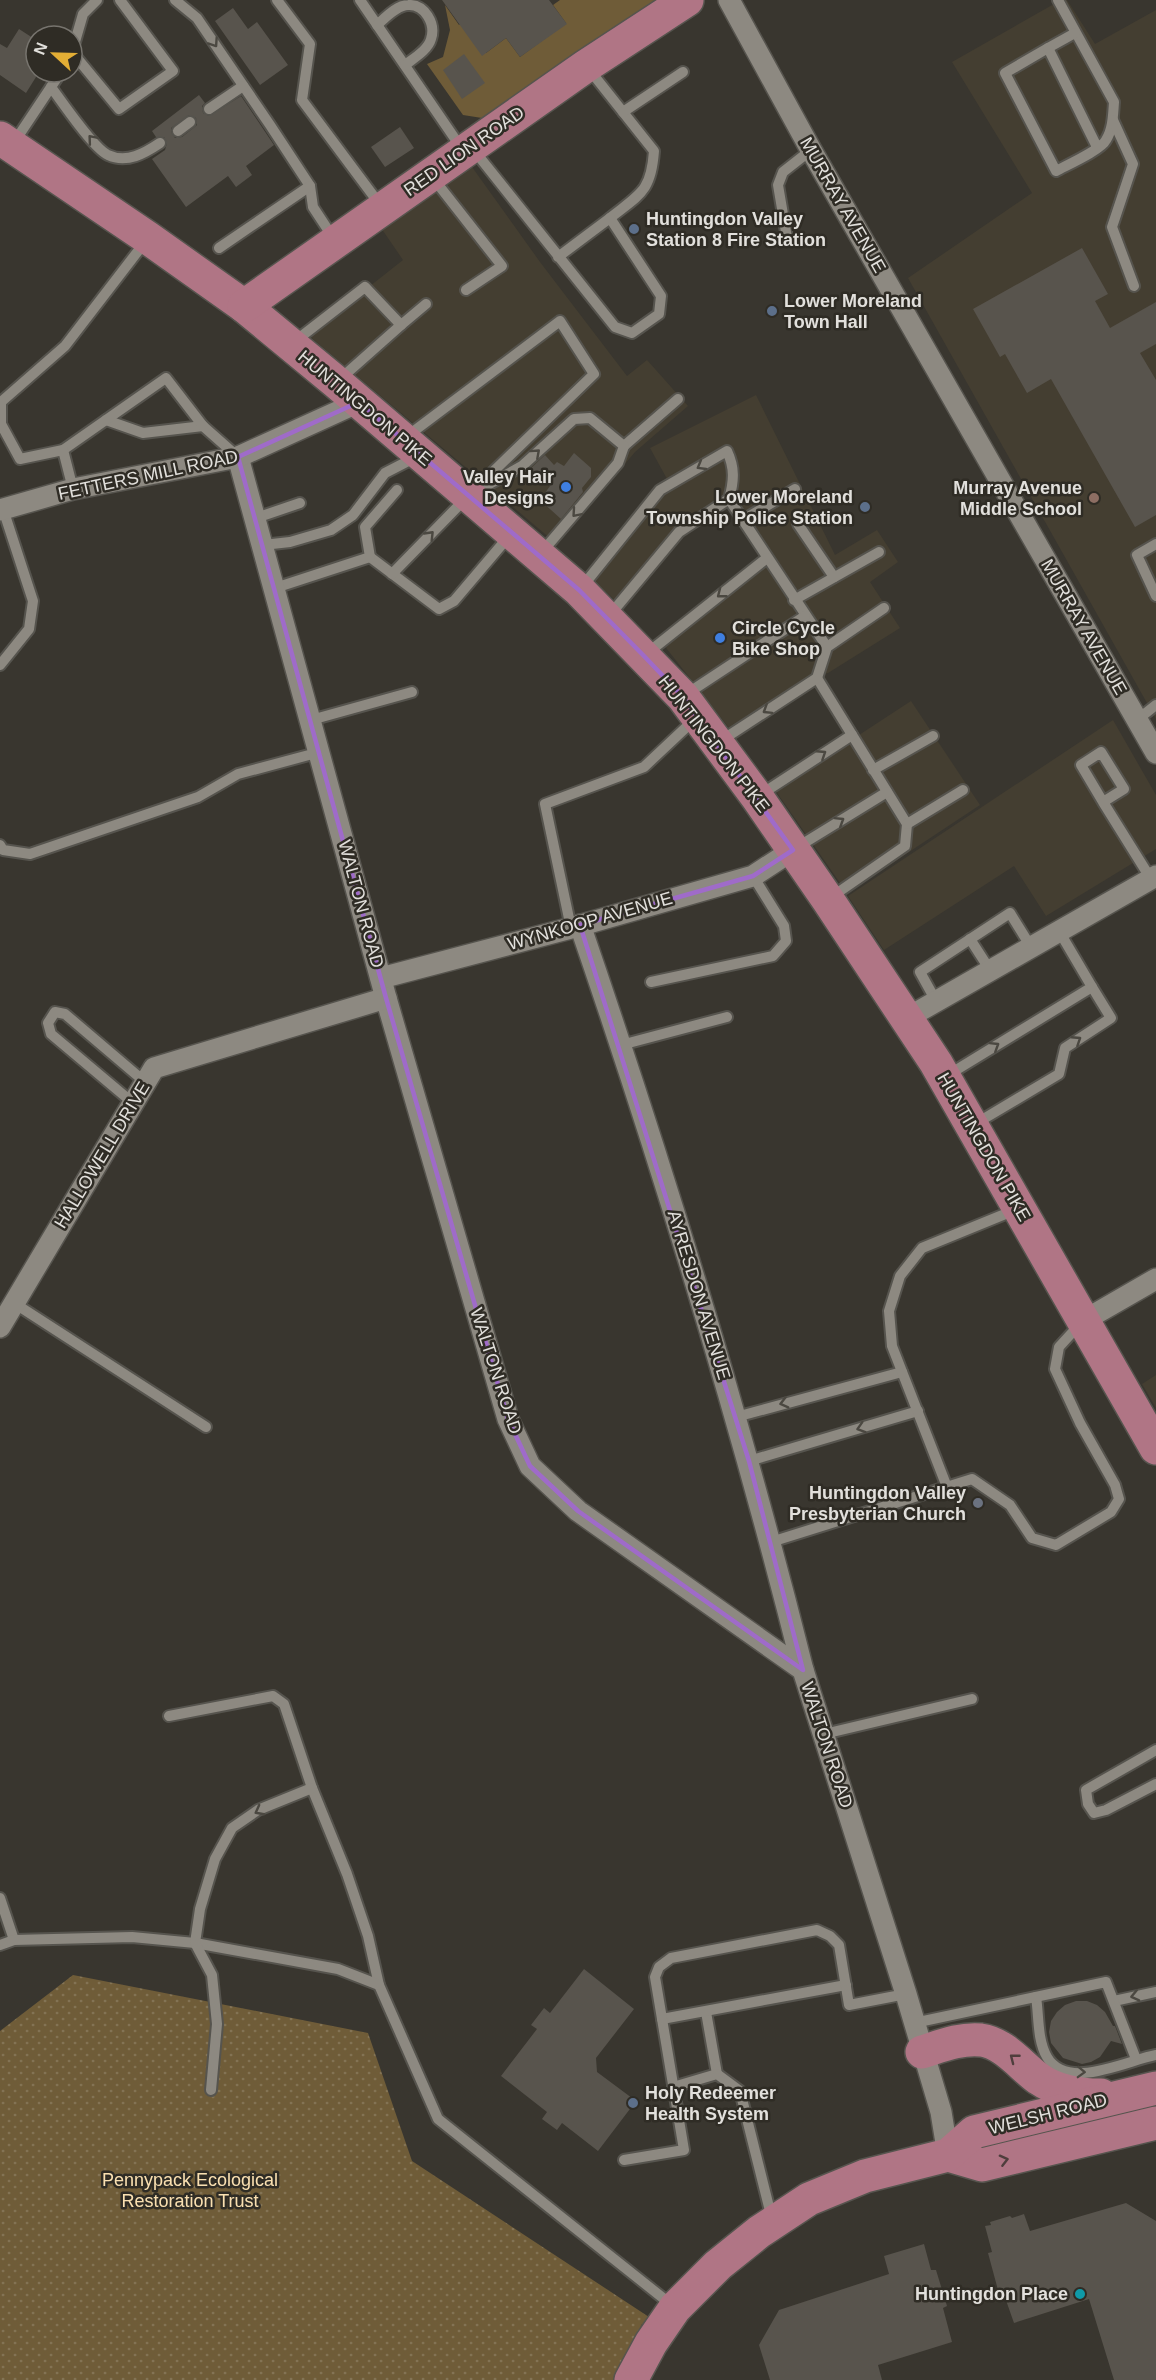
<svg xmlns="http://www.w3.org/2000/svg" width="1156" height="2380" viewBox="0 0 1156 2380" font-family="Arial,sans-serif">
<defs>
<pattern id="park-dots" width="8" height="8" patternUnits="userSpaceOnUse" patternTransform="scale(1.5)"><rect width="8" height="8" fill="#6f5c38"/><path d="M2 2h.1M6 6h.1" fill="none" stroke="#837354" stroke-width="1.8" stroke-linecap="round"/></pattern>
</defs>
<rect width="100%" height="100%" fill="#39362f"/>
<!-- built -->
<g fill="#443e31">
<polygon points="1061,0 1067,0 1095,44 1156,10 1156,719 908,278 1032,193 952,62"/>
<polygon points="467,160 540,262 627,376 647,360 688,406 635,452 557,544 308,335 403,260 377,222"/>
<polygon points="756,395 835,555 877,530 898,562 870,582 900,628 828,673 814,676 729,728 663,644 771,559 732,498 677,529 617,602 592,579 662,495 672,488 650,448"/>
<polygon points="911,701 980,805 847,893 775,790"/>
<polygon points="1113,720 1156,795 1156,849 1046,916 1014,866 884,950 848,896"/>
<polygon points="1156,1375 1156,1408 1142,1384"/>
</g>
<!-- grass -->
<polygon fill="#6f5c38" points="560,0 659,0 482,118 463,115 427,64 443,57 450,30 445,5 459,25 467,19 486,53 506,38 520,57 566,23 553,5"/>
<!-- park -->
<polygon fill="url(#park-dots)" points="73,1975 368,2033 412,2161 649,2317 645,2325 642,2324 617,2380 0,2380 0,2031"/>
<!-- building -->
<g fill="#58544d" fill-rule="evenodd">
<polygon points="442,0 549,0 567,24 520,57 506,38 482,56"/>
<polygon points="233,8 248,29 257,22 288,65 260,85 215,21"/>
<polygon points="19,29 36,40 36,77 26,93 0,75 0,44 7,48"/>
<polygon points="464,54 485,83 462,99 443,70"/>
<path d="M199,95L205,103L202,106L203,113L209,116L241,96L274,145L246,166L252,175L236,187L228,176L186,207L152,159L165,150L167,143L164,137H156L152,131ZM189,115L196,118L197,125L182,137L175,138L171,132V128Z"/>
<polygon points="400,127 414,148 385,167 371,147"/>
<polygon points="1082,248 1108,294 1095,301 1110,328 1156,302 1156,344 1140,353 1156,380 1156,515 1135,527 1051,379 1027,393 1005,354 1000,357 973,309"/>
<polygon points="574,453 591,468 591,477 582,488 583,492 561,519 540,500 550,486 530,469 545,455 554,465 557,462 564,466"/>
<polygon points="584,1969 634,2009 596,2058 597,2072 636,2101 598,2151 562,2123 557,2130 542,2119 547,2112 501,2076 537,2029 531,2025 544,2008 550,2013"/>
<polygon points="1076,2001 1087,2001 1097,2005 1105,2012 1113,2026 1115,2026 1122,2044 1111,2041 1100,2057 1091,2062 1082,2064 1063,2058 1051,2043 1049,2032 1051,2021 1057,2012 1065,2005"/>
<polygon points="1126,2203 1156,2221 1156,2380 1114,2380 1089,2299 1014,2323 1002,2289 998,2290 988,2253 992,2252 985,2226 991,2225 990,2222 1010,2216 1012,2218 1024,2214 1030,2231"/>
<polygon points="924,2244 931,2270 936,2270 947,2306 943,2308 952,2342 878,2365 882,2380 770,2380 759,2345 779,2310 889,2274 884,2256"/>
</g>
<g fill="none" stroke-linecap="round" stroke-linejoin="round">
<!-- lane casing -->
<g stroke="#56544e" stroke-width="14">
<g id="lane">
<polyline points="175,0 197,18 270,125 310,186 313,207 334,239"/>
<polyline points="277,0 310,44 302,100 381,206"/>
<polyline points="360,0 462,149"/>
<path d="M1058,0L1114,102C1113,115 1113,129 1106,140C1101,150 1067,165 1056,171L1005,73L1048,48L1097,147"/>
<path d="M377,25C385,18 397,5 408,5C425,4 436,24 431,39C428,50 414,58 405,65"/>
<polyline points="1048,48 1075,33"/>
<polyline points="72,52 119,109 173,71 120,0"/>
<polyline points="72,52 83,14 97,0"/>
<path d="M588,68L654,151C651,192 640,194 610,218"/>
<path d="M51,87C62,102 94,149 108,155C127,164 145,153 160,143"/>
<polyline points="209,109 243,86"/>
<polyline points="623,112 683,72"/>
<polyline points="1113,120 1133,164 1112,227 1134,286"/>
<polyline points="178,131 190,122"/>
<polyline points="13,144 61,72"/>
<polyline points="473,149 615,327 632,333 659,314 661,296 610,218 558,257"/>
<polyline points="433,178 502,266 466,290"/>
<polyline points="787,238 778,185 783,172 811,150"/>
<polyline points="219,248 310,186"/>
<polyline points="401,325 426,304"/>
<polyline points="294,342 365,287 401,325 339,380"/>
<polyline points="106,420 143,433 203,426"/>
<polyline points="624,446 678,399"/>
<polyline points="63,450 166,378 203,426 238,457"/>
<polyline points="482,488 522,466 574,419 590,418 624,446 618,463 542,552"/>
<polyline points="73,489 63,450 20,459 1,424 1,402 65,346 145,242"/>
<polyline points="256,518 300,503"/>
<polyline points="743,520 795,489"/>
<polyline points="798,524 834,577"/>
<polyline points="1156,544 1137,555 1156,596"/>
<polyline points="263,545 290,542 331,530 353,515 385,473 416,457"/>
<polyline points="370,557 439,609 454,601 510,535"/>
<polyline points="392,574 469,495 594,374 560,321 406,437"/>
<path d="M582,587L660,490L727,451C735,468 734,481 729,499"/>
<polyline points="275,588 370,557 365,527 397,490"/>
<polyline points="794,600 879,552"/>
<polyline points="609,616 679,532 729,499 827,647"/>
<polyline points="645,655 767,558"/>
<polyline points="0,665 29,629 33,601 3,509"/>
<polyline points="817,678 907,824 905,846 830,898"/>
<polyline points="685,695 805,616"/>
<polyline points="311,720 412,692"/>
<polyline points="1137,720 1156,705"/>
<polyline points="719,742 817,678 827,647 884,608"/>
<polyline points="873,770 933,736"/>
<polyline points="760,795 852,735"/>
<polyline points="1103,802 1081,765 1101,752 1124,789 1103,802 1151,879"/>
<polyline points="907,824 963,790"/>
<polyline points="0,845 3,850 30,854 198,797 238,774 320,752"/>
<polyline points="796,848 887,792"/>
<polyline points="571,928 545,804 644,767 695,719"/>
<polyline points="970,939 990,970"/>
<polyline points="651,982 773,956 786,941 784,926 753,876"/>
<polyline points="936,1001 920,972 1010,913 1031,947"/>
<polyline points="621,1045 727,1017"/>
<polyline points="948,1075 1092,987 1059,931"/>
<polyline points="133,1103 51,1034 48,1023 55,1012 65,1014 145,1082"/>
<polyline points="975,1124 1059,1074 1065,1048 1111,1018 1092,987"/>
<polyline points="14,1303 206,1427"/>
<polyline points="736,1417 902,1372"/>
<polyline points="749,1461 918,1411"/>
<polyline points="947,1487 892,1346 889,1311 900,1276 922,1248 1015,1210"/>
<polyline points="771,1542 972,1479 1010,1505 1032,1538 1056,1545 1111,1512 1119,1499 1115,1485 1080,1423 1055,1369 1059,1347 1080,1324"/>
<polyline points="169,1716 273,1696 284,1704 312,1788 347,1874 368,1936 379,1985 438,2119 673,2306"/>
<polyline points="824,1734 972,1699"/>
<polyline points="1156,1750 1086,1790 1088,1804 1094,1813 1106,1810 1156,1784"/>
<polyline points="0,1898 14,1940"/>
<polyline points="0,1945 14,1940 132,1937 195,1943 338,1969 379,1985"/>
<path d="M1036,1997C1039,2015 1037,2040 1047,2057C1067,2092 1128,2060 1156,2055"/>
<polyline points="1114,2001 1156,1992"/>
<polyline points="706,2012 717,2074"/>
<polyline points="662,2019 846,1985"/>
<polyline points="914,2023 1106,1982 1136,2059"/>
<polyline points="673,2087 717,2074 740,2091 772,2219"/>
<polyline points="211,2090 217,2024 212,1975 195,1943 200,1909 215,1859 232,1828 258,1810 312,1788"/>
<polyline points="624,2160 684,2150 655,1977 659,1967 671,1958 817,1930 830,1936 839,1945 849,2005 906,1994"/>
</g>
</g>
<!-- street casing -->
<g stroke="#56544e" stroke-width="24">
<g id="street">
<polyline points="729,0 811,150 1156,753"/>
<polyline points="238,457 386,998 508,1419 530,1466 578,1511 803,1670 906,1994 941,2112 948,2155"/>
<polyline points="0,510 73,489 238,457 359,402"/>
<path d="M580,925C664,1170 740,1419 803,1670"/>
<polyline points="381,978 571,928 753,876 793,850"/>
<polyline points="907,1018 1156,876"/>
<polyline points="1083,1321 1156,1279"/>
<polyline points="0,1327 154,1068 386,998"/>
</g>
</g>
<!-- primary casing -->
<g stroke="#56544e" stroke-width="36">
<g id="primary">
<polyline points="0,138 148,238 244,306 336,382 579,590 683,697 757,797 828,900 936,1063 1156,1448"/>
<polyline points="244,306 586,66 687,0"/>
<path d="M922,2052C941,2046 960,2038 981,2040C1004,2043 1021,2066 1039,2079C1058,2092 1079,2095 1101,2095"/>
<polyline points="948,2155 982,2165 1156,2123"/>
<polyline points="631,2380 651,2343 675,2308 718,2265 759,2232 809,2199 865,2176 948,2155 974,2132 1156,2088"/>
</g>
</g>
<!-- lane -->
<use href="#lane" stroke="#8d8981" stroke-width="10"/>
<!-- street -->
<use href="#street" stroke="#8d8981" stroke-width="21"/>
<!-- primary -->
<use href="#primary" stroke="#b07585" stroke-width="33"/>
</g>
<!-- one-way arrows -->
<defs><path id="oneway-chevron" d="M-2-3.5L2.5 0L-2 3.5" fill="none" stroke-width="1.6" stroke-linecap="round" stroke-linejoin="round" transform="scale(1.5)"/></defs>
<g stroke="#4b4841">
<use href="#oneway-chevron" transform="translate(214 43) rotate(56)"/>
<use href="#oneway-chevron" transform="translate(92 139) rotate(-130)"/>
<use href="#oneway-chevron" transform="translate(536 453) rotate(-42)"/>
<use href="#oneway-chevron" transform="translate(701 466) rotate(150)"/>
<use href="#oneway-chevron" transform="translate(576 513) rotate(131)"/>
<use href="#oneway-chevron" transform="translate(430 535) rotate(-46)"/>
<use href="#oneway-chevron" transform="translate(721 594) rotate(142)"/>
<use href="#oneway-chevron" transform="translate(767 710) rotate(148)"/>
<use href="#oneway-chevron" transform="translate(822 754) rotate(-33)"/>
<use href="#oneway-chevron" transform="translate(840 821) rotate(-32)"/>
<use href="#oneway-chevron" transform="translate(1077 1040) rotate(-33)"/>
<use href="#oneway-chevron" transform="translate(995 1046) rotate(-32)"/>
<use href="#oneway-chevron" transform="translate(784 1403) rotate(165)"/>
<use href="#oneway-chevron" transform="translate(861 1428) rotate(163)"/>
<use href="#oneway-chevron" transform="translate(259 1811) rotate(152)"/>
<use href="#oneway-chevron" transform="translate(1135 1996) rotate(167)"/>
<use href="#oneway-chevron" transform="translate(1081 2072) rotate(2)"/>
</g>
<g stroke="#4f3e3d">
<use href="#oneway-chevron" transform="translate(1014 2058) rotate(-142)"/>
<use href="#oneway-chevron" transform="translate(1004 2160) rotate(-14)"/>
</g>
<!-- marked area -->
<path fill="none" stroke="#9f6bc9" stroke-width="4.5" stroke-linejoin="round" d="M359,402L579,590L644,656L683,697L793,850L753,876L580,925L749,1461L803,1670L578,1511L530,1466L508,1419L386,998L238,457Z"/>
<!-- markers -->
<g fill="#5c6f8a" stroke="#2f2c25" stroke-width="2">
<circle cx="634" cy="229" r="6"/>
<circle cx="772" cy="311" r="6"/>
<circle cx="865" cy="507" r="6"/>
<circle cx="633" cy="2103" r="6"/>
</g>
<g fill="#3f7fe0" stroke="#2f2c25" stroke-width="2">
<circle cx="566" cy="487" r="6"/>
<circle cx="720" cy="638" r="6"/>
</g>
<circle fill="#8d6e63" stroke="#2f2c25" stroke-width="2" cx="1094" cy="498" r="6"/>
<circle fill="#6b7280" stroke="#2f2c25" stroke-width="2" cx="978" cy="1503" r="6"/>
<circle fill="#0f9aa8" stroke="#2f2c25" stroke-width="2" cx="1080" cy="2294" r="6"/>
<g text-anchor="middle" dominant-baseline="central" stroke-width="5" stroke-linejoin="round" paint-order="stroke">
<!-- street labels -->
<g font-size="18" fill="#e2e0dc" stroke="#2f2c25">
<text transform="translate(464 151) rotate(-35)">RED LION ROAD</text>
<text transform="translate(843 205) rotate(60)">MURRAY AVENUE</text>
<text transform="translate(365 408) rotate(40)">HUNTINGDON PIKE</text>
<text transform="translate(148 475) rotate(-12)">FETTERS MILL ROAD</text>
<text transform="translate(1084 627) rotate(60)">MURRAY AVENUE</text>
<text transform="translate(714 744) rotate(52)">HUNTINGDON PIKE</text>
<text transform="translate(361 904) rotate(75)">WALTON ROAD</text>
<text transform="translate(590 921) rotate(-16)">WYNKOOP AVENUE</text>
<text transform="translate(984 1147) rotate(60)">HUNTINGDON PIKE</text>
<text transform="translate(102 1155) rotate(-59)">HALLOWELL DRIVE</text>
<text transform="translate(699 1295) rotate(73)">AYRESDON AVENUE</text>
<text transform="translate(496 1371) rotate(72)">WALTON ROAD</text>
<text transform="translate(827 1745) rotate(72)">WALTON ROAD</text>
<text transform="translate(1048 2114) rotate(-14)">WELSH ROAD</text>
</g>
<!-- poi labels -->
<g font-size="18" font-weight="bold" fill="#e2e0dc" stroke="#2f2c25" text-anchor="end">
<text x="646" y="219" text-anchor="start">Huntingdon Valley<tspan x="646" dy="21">Station 8 Fire Station</tspan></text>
<text x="784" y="301" text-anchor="start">Lower Moreland<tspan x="784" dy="21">Town Hall</tspan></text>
<text x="554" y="477">Valley Hair<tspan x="554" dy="21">Designs</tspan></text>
<text x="1082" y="488">Murray Avenue<tspan x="1082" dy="21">Middle School</tspan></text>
<text x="853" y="497">Lower Moreland<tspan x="853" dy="21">Township Police Station</tspan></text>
<text x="732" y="628" text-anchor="start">Circle Cycle<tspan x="732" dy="21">Bike Shop</tspan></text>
<text x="966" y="1493">Huntingdon Valley<tspan x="966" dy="21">Presbyterian Church</tspan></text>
<text x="645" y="2093" text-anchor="start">Holy Redeemer<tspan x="645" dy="21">Health System</tspan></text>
<text x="1068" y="2294">Huntingdon Place</text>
</g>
<!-- park labels -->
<g font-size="18" fill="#fae0b1" stroke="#2f2c25">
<text x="190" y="2180">Pennypack Ecological<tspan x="190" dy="21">Restoration Trust</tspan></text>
</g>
</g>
<!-- north arrow -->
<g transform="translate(54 54) rotate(292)"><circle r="28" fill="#2f2c25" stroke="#77746e" stroke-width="1.5"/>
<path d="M0-4.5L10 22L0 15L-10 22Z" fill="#e3ae35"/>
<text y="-9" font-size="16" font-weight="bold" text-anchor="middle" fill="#e2e0dc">N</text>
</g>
</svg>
